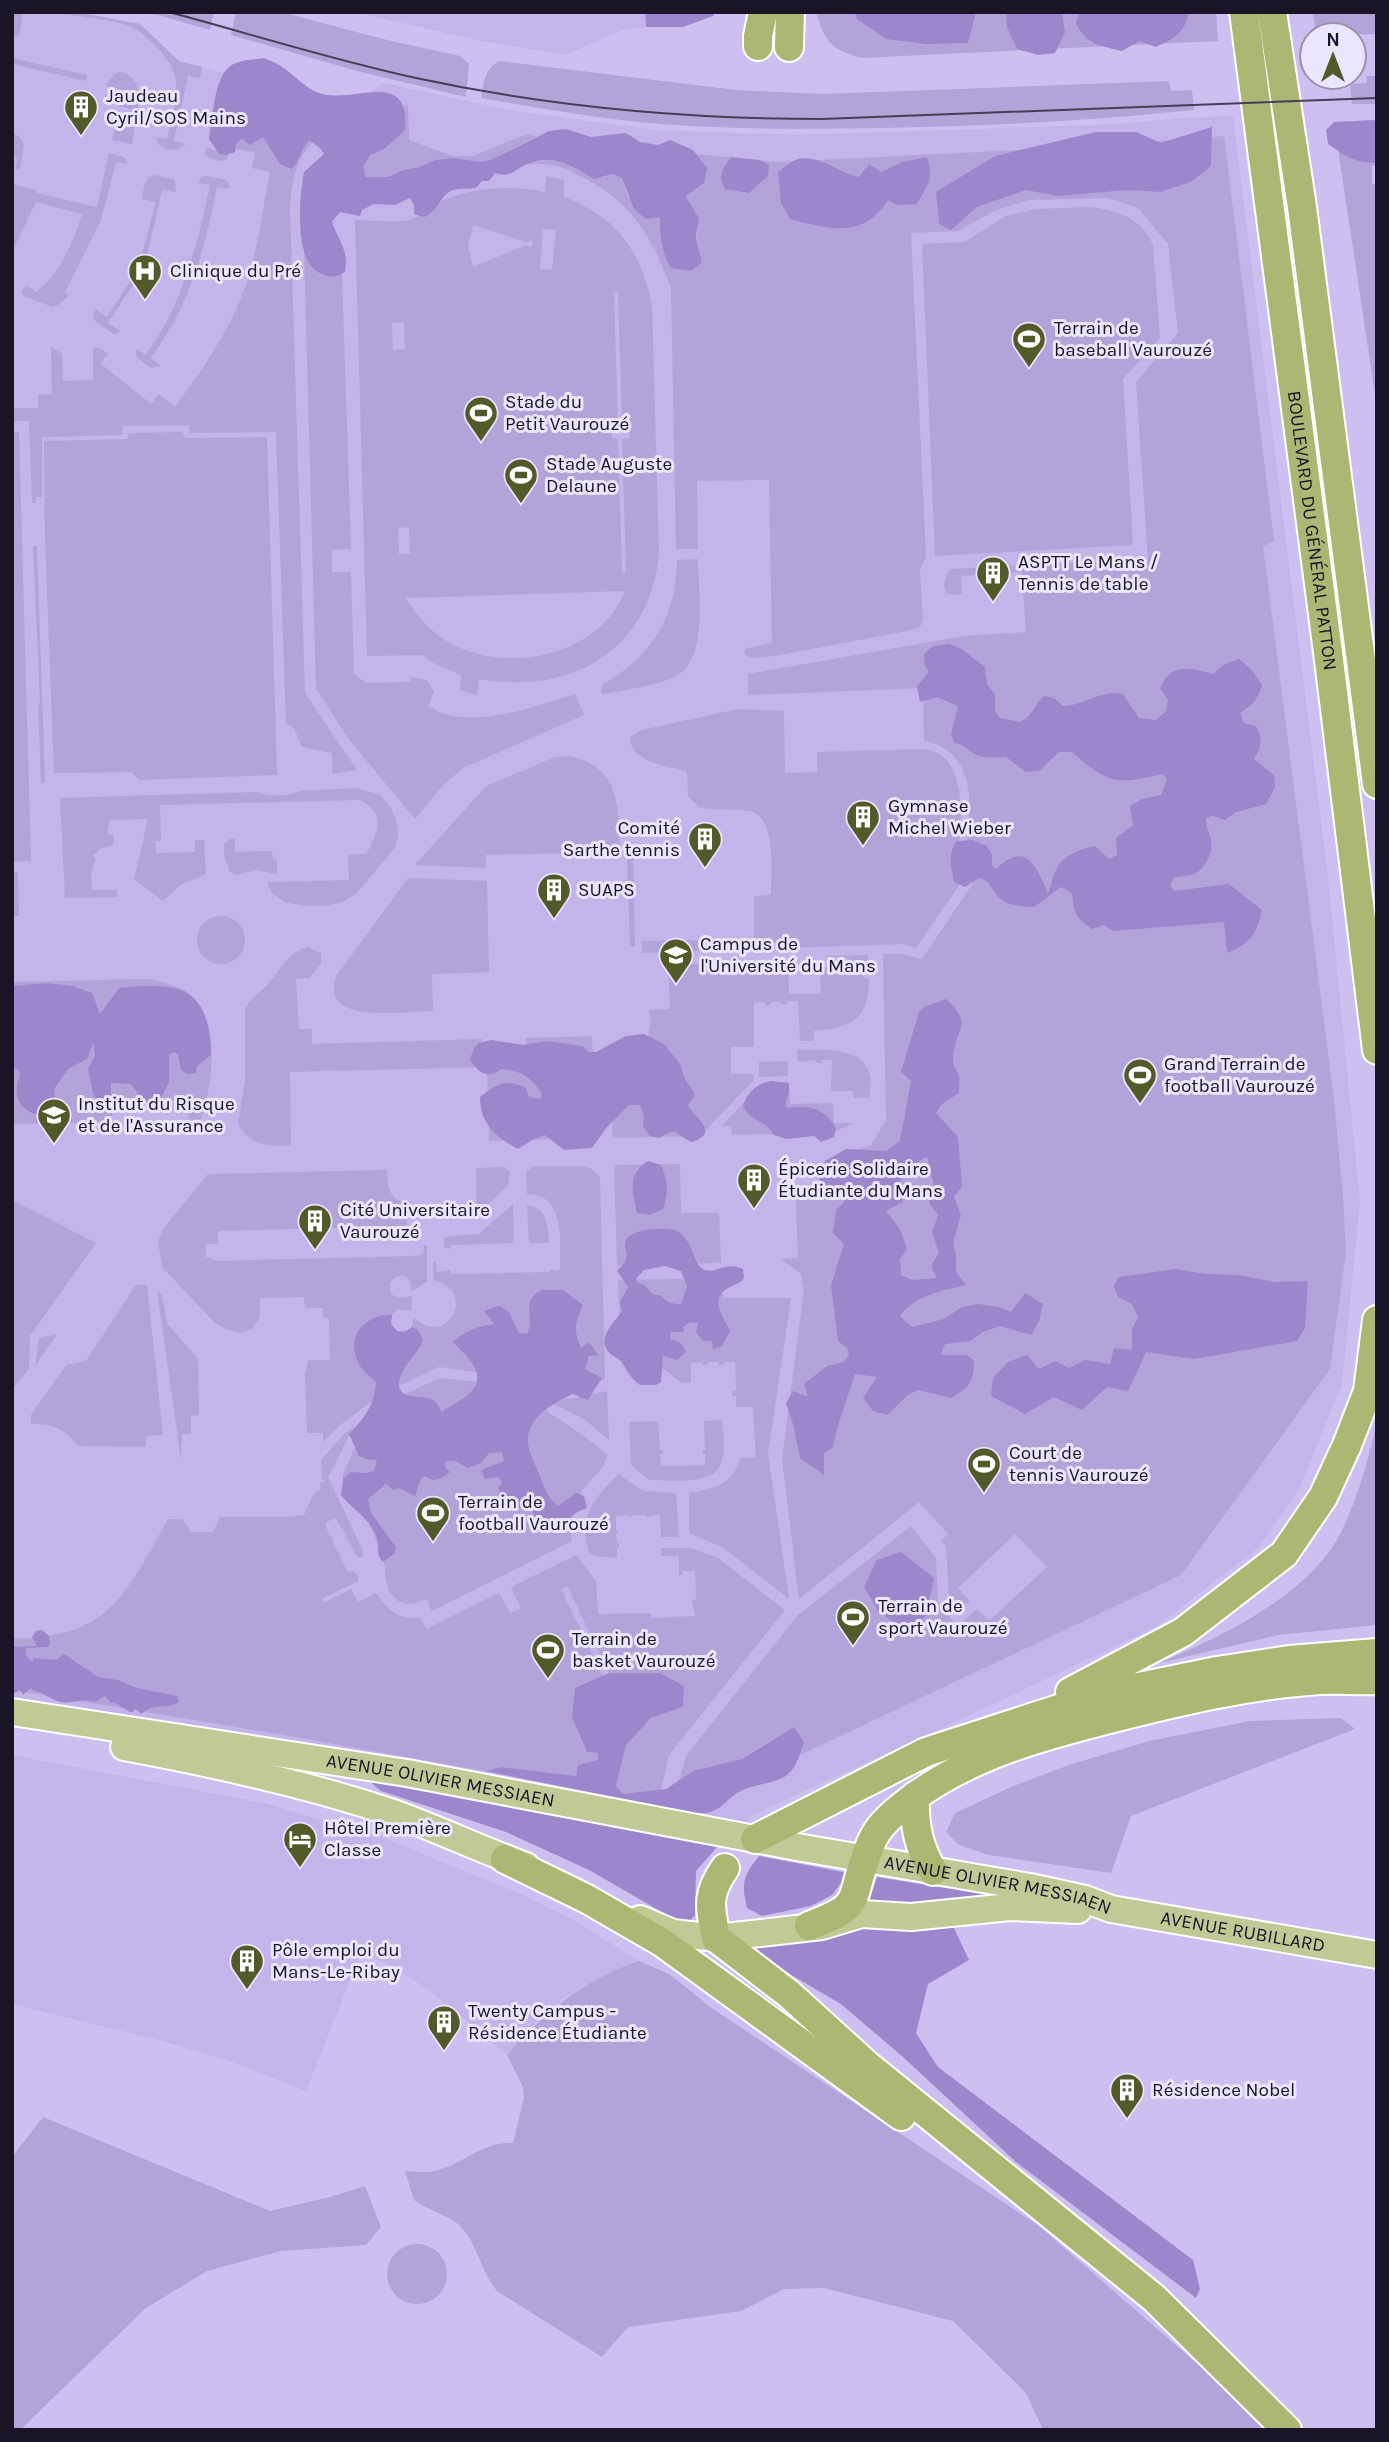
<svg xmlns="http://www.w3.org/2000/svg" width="1389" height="2442" viewBox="0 0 1389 2442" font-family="Karla,sans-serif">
<rect width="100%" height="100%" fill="#cdc0f0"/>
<!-- built -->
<g fill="#c3b4ea">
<polygon points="12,12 76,12 140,24 179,61 348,106 383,83 510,110 656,130 795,135 1117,124 1181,118 1233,116 1328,878 1360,1201 1342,1385 1298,1491 1258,1548 1157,1626 987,1707 748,1817 755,1839 12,1709"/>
<polygon points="354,12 645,12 646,27 623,30 565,55 485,42"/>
<polygon points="12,1755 264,1803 381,1837 517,1892 570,1918 639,1961 584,1986 561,2001 536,2023 507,2055 434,1994 396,1968 368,1956 359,1958 306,2091 232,2062 163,2041 12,2004"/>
</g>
<!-- green -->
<g fill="#b2a3d8" fill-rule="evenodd">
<polygon points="12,12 23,12 19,36 12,35"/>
<path d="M50,12H76L140,24L179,61L202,67L200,78L188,76L174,141L186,144L178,149L168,150L160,146L155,137L167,139C171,120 178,99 176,80C174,61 144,30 126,25C102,18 74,16 50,12Z"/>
<polygon points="147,12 214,12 210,30"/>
<polygon points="236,12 281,12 383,39 460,56 469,64 466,97 357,71 231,35"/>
<path d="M816,12H1216L1218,41L861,58C831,49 825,43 816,12Z"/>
<polygon points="1313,12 1377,12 1377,34 1316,35"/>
<polygon points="12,58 87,75 86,81 12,64"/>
<path d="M499,61L736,90L822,94L1169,81L1171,91L1192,90L1194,110C1090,121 986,126 882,128C800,129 719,130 638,122C585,116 533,107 481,98C484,82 484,70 499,61Z"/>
<path d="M120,72C140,77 141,93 138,111L120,106L123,90L106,86L114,74Z"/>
<path d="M223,73L349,106L296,149L298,162L300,151L309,139L313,142C294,161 292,183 290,208L305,693L357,770L333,774L332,753L302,747L294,728L286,723L276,432L190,433L189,425L123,426L122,435L42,437V497H36V503H32L29,421H12V408H38V395L52,394L51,347L62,354L63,381L93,380V347L102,349L108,354L100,363L151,404L159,394L175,407C202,370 228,333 244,290C258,253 262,211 270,172L252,168L255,153L230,147L227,160C218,162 212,160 205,154L206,148L218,151Z"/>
<polygon points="1366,76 1377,76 1377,104 1352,104 1350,84 1367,83"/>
<polygon points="408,105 409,140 452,156 473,156 527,134 536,136 494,159 482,162 452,158 435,160 420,167 403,170 388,177 366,177 363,167 370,155 384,150 406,121 403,106"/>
<polygon points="1377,120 1377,165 1372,166 1372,184 1377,185 1377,408 1334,122"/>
<polygon points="117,122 135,126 132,144 112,140"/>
<polygon points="12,134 19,136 24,145 20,170 15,169 17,159 12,151"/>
<path d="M1224,136L1274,541L1263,546L1334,1100L1343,1197L1346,1251L1330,1369L1181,1575L800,1755L804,1742L794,1727L742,1759L693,1771L679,1781L686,1756L797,1616L911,1526L936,1558L938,1603L958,1627L977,1609L989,1621L1047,1567L1015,1534L958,1588L970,1602L960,1606L949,1594L946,1546L941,1541L948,1534L919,1502L799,1599L782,1459L804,1290L801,1274L781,1259L798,1258L796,1200L831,1199V1161L871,1145L886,1120L883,954H901L922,959L973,883L962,873C969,826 986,755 924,740L923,688L748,695V674L964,636L1026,632L1022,572L961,576L962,594L952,595L946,593C942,583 945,578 950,569L1148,559L1136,382L1178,333L1168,244L1138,208L1108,198L1029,200L996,210L958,231L911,233L926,557L920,569L923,620L920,627L907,631L774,656L752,658L745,655L744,649L772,643L769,480L697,481L698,549H676L671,289C653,239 634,205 586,179C562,166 551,162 523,165C539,160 556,157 573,165C588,172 594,183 613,174L622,178L628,198L661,217C658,246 672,252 691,270L702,263C701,248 692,239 699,225L686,195L704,183L695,154L779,162L1096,146Z"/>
<path d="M109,153L124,157L128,164L116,162L101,220L65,292L69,295L61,303L53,307L23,296L21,290L27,286L36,292C61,272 72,245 82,214L36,202L12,253V184L36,190V193L97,207Z"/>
<path d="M154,175L175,180L176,192L162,190L149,247L142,271L108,323L121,332L114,334L96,322L93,318L95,309L107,317L138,269L156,202L142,199C144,189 144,178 154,175Z"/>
<path d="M206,176L226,180L229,184V189L217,187C204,252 191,303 151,358L161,366L151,368C145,363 133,358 136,349L146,355C183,302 197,247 210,185L198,183L201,178Z"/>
<path d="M546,176L564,180V197C616,216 641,251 652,305L659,554C649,652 571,695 479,679L477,695L460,690L461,675L433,663L422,655L367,656L355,220C368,220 397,223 409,220C417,218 425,209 433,205C467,188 507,184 545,192ZM473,225L526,242L532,240L533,245L529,247L526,245L473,267L468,246ZM543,229L556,230L552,270L540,269ZM614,292H618L622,425H630V438L622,439L626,572L622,573L618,439L612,438V425H618ZM404,322L405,349L393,350L392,323ZM409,527L410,554H399L398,528ZM625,591C599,656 509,675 450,643C431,632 417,617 406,598Z"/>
<path d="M1089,207C1117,210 1142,218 1153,245L1160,338L1123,379L1133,545L935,556L922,244L965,242L1006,216L1036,209Z"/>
<path d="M304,248C307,267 322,284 342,274L351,549L332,550V572H351L354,674L366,683L410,682V677L427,680L434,692L428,706C434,709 441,713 447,715C488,724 536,706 575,694L584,715L465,767L444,784L415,819L347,737L316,688Z"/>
<polygon points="12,432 19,432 31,861 12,862"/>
<polygon points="183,432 184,438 267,437 277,775 139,780 131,772 54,773 45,538 44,441 128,439 128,433"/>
<polygon points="33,546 37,546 45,782 41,783 38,705 40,702"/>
<path d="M698,559C698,590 709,660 676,676C659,685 622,691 602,694L601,691L603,684C651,658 677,615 677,560Z"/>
<path d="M738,709L784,711L785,773L817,772V752L924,749C975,755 959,839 956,875L962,881L916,948L903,944L642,953V941L754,939V896L771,895C771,873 777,815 749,811C732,808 715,811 699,807L688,796L687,772C667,765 630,763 630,737L642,730Z"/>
<path d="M570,756C622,768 618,807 620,852L486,855V868L415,865L486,786L555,757Z"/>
<path d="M356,788L380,795L390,806L397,823L398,839L394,849L356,894L343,902L326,906H305L284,902L272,893L267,882L349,880L348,855L366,854C378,835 386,812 360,800L160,805L161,841H155L156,853L195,852V840H204L206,874L180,885L163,901L134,879L148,819L110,820L107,833L114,836L113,845L100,849L92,856L96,859L91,872L92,890H117V897L65,898L60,798L257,792C268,797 289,797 299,791Z"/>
<polygon points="230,839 235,839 235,852 272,851 273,859 277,860 277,874 255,870 237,875 230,872 224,855 224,844"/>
<polygon points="627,853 633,853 635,947 630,947"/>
<polygon points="12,872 18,872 19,916 12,916"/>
<path d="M408,878L487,881L489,972L432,974L433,1011C406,1011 316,1026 337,975Z"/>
<circle cx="221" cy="940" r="24"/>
<path d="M308,947L321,953V964L309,978L296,979L299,1029H312V1044L482,1039L483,1055L526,1054V1038L592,1036L597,1138L489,1141L487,1067L290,1072L291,1146C269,1146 248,1146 238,1123L245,1081V1008C251,998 260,993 268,984C282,969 286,953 308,947Z"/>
<polygon points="868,955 869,969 847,958 820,956"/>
<path d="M788,961L789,994H821L820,967L853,970L869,979C869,1020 851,1028 814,1031V1041H800L798,1001H787L786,1004H782L781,1002H771V1005H765V1002L754,1003V1047H731V1074H754V1080L700,1136L613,1138L609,1044L610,1048L648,1037L651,1019L648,1010L670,1009L668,965Z"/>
<path d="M147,979C159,981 172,984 184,990C223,1013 213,1084 201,1119L189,1120L188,1100L112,1103V1122L12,1124V982Z"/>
<path d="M797,1050C830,1050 881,1045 869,1098H854L853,1091H831L832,1060H822V1063H816L815,1060L800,1062L797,1060Z"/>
<polygon points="788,1061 788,1076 759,1077 759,1062"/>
<polygon points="789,1083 790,1104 833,1103 834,1123 854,1123 831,1133 732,1135 731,1126 722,1126 761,1084"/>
<polygon points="680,1164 681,1213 719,1213 721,1263 617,1265 614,1165"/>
<path d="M533,1166H585L592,1169L600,1177L605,1380L576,1387L439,1367L382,1394L339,1426L323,1442V1433H307L305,1375L308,1360H330L329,1320L323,1316V1308H305L304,1297L260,1298V1317L252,1329L241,1333L228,1330L215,1323L162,1267L158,1241L163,1229L208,1174L387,1170C387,1186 389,1200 407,1204V1226L218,1231V1244H206V1257L218,1261L411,1256L421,1255L424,1251V1245H427V1282L412,1291L410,1280L403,1275L395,1277L390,1283C388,1300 401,1299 412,1296L411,1311L398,1309C388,1316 389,1326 399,1332L411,1329L414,1317C446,1351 479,1289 434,1281L433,1262H436L437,1272L450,1270L451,1274L549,1272L552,1269L557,1271L560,1269C560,1242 566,1194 527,1194L526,1172Z"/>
<polygon points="505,1167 510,1173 508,1185 474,1218 477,1211 476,1168"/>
<polygon points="12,1200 96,1243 30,1336 29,1369 12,1389"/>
<polygon points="513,1204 514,1243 451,1245 450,1249 444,1247 444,1237 479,1234"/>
<path d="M527,1205C547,1207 548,1226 549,1243H529Z"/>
<path d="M722,1278L723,1298H791L768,1454L789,1599L724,1548L689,1533V1493C714,1489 733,1485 740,1458L756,1457L753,1407H736V1396H732V1391L736,1390L735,1362H724V1365H719V1362H708L707,1365H703V1362L691,1363V1383H682L620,1336L618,1280Z"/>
<path d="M136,1285H147L163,1435L146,1436V1447L78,1446C64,1428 54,1424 31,1424V1415L66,1365L86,1361Z"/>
<polygon points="157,1290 162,1296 167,1323 198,1359 199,1415 191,1416 191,1434 182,1434 181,1460"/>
<polygon points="57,1334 35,1366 39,1338"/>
<path d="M440,1378C455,1380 470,1380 484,1383C522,1392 577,1429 607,1454C606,1469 594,1475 586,1486C574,1502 569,1522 572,1541L432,1611L426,1599C416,1604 404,1607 395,1598C382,1587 387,1565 381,1551C371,1525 355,1501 342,1477L368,1416L389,1401Z"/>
<polygon points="607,1391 609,1440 585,1420 544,1399 576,1398"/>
<path d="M722,1420C723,1434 726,1451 721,1464C713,1486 668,1480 649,1480L631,1465L629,1422L658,1421L660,1450H663V1454H660L661,1466L705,1465V1454H703V1450H705L704,1421Z"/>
<path d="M354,1426L328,1477L363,1551V1557H357L336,1518L326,1522V1527L348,1572L353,1571L358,1576V1581L322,1599L323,1603L351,1589L358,1602L376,1593C391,1613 395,1618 420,1618L427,1629L499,1593L510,1613L521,1608L511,1587L576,1555L596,1581L598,1614L651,1613V1618L695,1616L692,1600L696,1599L695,1571H682V1575H679V1556H661V1548H692L718,1558L785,1610L669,1755L661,1790L623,1794L616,1786L625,1745L651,1718L683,1707L660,1673H609L567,1586L561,1589L606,1682L574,1698L572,1717L587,1752L599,1753V1760L576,1776L501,1767L485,1771L284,1735L12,1690V1639C38,1638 68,1635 91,1622C126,1603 149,1552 168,1519H182L191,1532H213L220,1517H287L304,1515L314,1493L321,1489L320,1482H325V1480L322,1479L321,1460L344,1434Z"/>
<path d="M1375,1431L1377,1625L1278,1635L1159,1663C1219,1638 1305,1597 1338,1538C1356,1504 1366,1467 1375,1431Z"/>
<path d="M618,1474L643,1491L676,1493L679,1537H661L660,1514L646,1517L645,1515H633L629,1518V1515L616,1516V1530L619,1531L616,1534L617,1543L619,1544V1548H617V1558L595,1556L589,1552C577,1517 595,1498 618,1474Z"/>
<polygon points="1341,1718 1355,1729 1131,1816 1111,1873 989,1855 959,1845 946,1832 955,1813 1011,1787 1069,1765 1149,1741 1250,1721"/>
<path d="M639,1961L669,1974L713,2009L1039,2226L1225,2388L1267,2430H1043L1026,2393L953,2321L824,2288L784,2289L741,2311L628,2327L602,2357L497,2291C481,2271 476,2240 458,2224C450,2217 425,2208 414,2200L405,2171C415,2172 425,2173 434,2171C463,2165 482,2141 513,2143L524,2098L523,2087L507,2055C546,2011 582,1981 639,1961Z"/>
<polygon points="43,2117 270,2211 330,2197 365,2186 381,2227 366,2245 281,2251 207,2271 146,2308 20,2430 12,2430 12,2157"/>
<circle cx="417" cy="2274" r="30"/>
</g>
<!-- forest -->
<g fill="#9c87cd" fill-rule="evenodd">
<polygon points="645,12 716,12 713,16 683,27 646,27"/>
<polygon points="855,12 976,12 968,43 926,44 886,39 857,19"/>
<polygon points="1006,12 1062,12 1065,33 1055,53 1038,55 1017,49 1007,27"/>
<path d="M1079,12H1188C1187,32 1173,39 1156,47L1139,41L1122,51C1101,46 1086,45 1076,23Z"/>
<path d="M264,58C269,60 275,62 279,65C293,73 303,87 319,93C352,105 411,66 405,130L383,150L370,155L363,167L366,177H388L403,170L420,167L435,160L452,158L482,162L493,159L549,131L566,129L591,137L626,133L640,142L658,145L670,140L693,150L707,168L704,183L686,196C689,203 693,208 697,215C702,223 695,229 696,236C696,245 701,252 702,263L691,271L671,268C662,254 659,234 660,217L646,219L634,209L622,178L613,174L594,179C572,165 551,152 525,165C513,171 510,178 495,173L489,181H482L476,188C469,189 459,188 453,190C439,195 439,212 424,217L414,214V205L410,198L395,205L374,204L362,210L360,216L340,212L332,222C339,242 349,250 345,272C336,278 329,278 319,273C294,260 299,197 304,172L324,154L320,148L309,140C301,149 300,160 292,169L280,164L263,137L250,145L242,138L236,145L235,152L226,155L219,154L209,139C212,121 214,82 227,69C236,59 252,60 264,58Z"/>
<path d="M1377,120V162C1361,166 1341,154 1328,144L1326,130L1334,122Z"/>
<polygon points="1212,127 1211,166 1191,182 1160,192 1127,190 1058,196 1026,190 977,207 951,230 939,224 936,192 995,156 1096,132 1136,132 1161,143"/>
<path d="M731,157L759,160L769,165L768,176L749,193L725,189C717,177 723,168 731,157Z"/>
<path d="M927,157C934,180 928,184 917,204L897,205L888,200C862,240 830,229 790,219L781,203L778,172C784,168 791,161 798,159C820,154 838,173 859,177L869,164L881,172L902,162Z"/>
<path d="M949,644L960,648L985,667L987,684L995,695V711L1000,718L1020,722C1035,715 1032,706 1044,696L1054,698L1063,706C1084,706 1101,689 1123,694L1139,718L1156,720L1166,711L1168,700L1160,688C1171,662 1191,668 1213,674L1223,665L1239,659L1252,670L1262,685C1258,700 1252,705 1240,713L1244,723L1256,726C1263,739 1262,747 1254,759L1274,775L1275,787L1266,804L1236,812L1225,820L1213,816L1206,818C1206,827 1209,831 1211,839C1214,853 1205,871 1191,875C1185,876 1180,876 1174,878L1170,885L1174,891L1229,884L1262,910C1256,935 1251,943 1227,953L1224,922L1113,931L1104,925L1092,929C1075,917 1074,913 1072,893L1061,887L1034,907C1022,906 1009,907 1000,898C991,890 992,882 979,878L965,887L954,882C951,867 947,854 957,841L972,840L987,846L992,855V866L996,869C1026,840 1036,866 1048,893C1052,885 1052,877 1056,870C1063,855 1080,849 1095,846L1109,859L1117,855L1116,838L1133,825L1130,806L1142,799L1161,795L1167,779L1162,774C1115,785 1108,784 1072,752H1059L1039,771L1026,772L1006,757C995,757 985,759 975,754C966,750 965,744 954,743L951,734L958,706L937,697L920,702L917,686L929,672L925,666L924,654L933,646Z"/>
<path d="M46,983L72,986L92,993L100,1014L119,988C179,982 209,985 211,1055L197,1066L196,1073L187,1074L181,1070L178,1055L175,1052L169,1054V1082L159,1102L149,1104L143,1101L131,1084L111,1083V1097L99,1104L93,1093L88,1069L95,1055L93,1043L87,1059L68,1069L54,1089C63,1131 0,1117 21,1073L12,1066V986Z"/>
<path d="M946,999C976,1025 953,1031 953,1060C953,1066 957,1070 959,1076C960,1081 959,1088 959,1093L942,1104L936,1113L958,1137L962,1186L954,1197L961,1215L953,1243L956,1255V1272L966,1285C942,1291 915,1295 900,1316L912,1327L944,1319L962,1307L978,1304L999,1307L1011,1312L1025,1293L1043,1304L1039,1321L1031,1335L1000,1326L983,1332L970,1341L945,1344L941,1355H967L974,1361C974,1383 968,1388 951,1398L918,1390L908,1395L887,1415L873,1411L863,1398L877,1377L855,1374C847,1399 838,1422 833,1447L824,1453V1475L800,1458L793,1424L786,1403L793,1391L808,1397L804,1384L827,1366L844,1362L849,1355L847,1348L838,1341L831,1285L844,1244L833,1233L836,1210L845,1201L819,1179L825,1161L846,1149L886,1151L900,1141L911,1081L901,1072L919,1012L924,1007ZM927,1157L934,1186L929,1203L938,1215L932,1232L939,1253L931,1266L937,1278L912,1280L901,1275L900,1259L907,1249L900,1229L886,1211L903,1202L899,1184L907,1168Z"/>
<path d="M644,1034L664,1044L680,1064L685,1079L695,1094L688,1106C698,1120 719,1133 692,1142C675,1135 679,1125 659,1138L650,1136L643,1126L644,1116L640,1105H629L607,1127L592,1148L564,1150L545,1135L534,1139L518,1149C496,1137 480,1124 480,1097C496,1084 505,1078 526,1088L529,1097L540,1099L542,1094C532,1078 521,1070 501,1069C487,1081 477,1071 470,1059L474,1048L479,1043L491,1040L524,1045L546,1041L582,1046L589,1052H596L626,1036Z"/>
<path d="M771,1081L789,1083V1092L785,1106L788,1108C809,1104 825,1109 836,1128L834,1137L821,1142L814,1136L786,1139L774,1135C763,1117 751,1123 743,1106C746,1094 757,1083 771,1081Z"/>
<path d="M648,1161L661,1165C668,1181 669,1193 663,1209L650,1215L637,1213C633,1191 626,1175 648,1161Z"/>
<path d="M653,1229C660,1229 670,1228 676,1231C694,1238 692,1266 705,1270C718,1274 723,1261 743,1269L744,1278C740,1284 737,1283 730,1287C708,1298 723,1316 730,1331L721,1347L713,1349L712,1341H703L696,1332L698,1323L690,1322L683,1327L684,1332H671L670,1339C679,1341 683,1343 686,1352L677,1360L663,1356L661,1382L656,1385H640C632,1379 628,1373 623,1364C620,1358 610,1356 607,1350C598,1336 615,1322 622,1311L620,1302L628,1287L617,1271L625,1262L627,1253C618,1235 640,1230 653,1229ZM665,1266L681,1271L687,1286L681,1304C672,1304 666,1303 661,1295H654L644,1285L638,1283L636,1279L644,1270Z"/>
<polygon points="1176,1269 1205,1274 1238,1275 1274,1282 1308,1281 1305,1328 1297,1341 1194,1359 1146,1352 1128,1391 1107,1387 1082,1410 1054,1397 1025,1414 991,1396 993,1378 1008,1362 1027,1355 1039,1369 1055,1361 1069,1368 1085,1360 1110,1364 1114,1348 1132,1350 1132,1329 1138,1317 1132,1304 1118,1297 1114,1286 1119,1277"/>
<path d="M542,1290H563L583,1305C575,1323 573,1331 581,1348L589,1342L598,1355L589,1356L585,1369L602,1378L588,1400L573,1394C554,1402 526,1418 528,1443C529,1454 535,1464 539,1474C544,1486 547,1497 558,1506L576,1493L584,1496L587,1508C577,1512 569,1515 565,1525L540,1526L532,1510L527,1507L518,1508L503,1499L498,1488L502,1482L498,1477L485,1479L481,1470L504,1461L502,1452L489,1453L481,1463L468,1468C460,1464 453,1457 445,1463V1467L450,1472L442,1478L433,1480L424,1476L420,1481L415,1496L399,1488L393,1490L386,1484L368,1499L371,1513L396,1547L394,1554L383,1562C375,1554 380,1544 376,1535C369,1518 352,1509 341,1495L343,1479L351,1472L367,1473L374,1471L377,1460L366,1459L359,1456L349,1434C364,1419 375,1404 376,1382C371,1377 364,1372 360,1366C344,1339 363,1314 392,1315L391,1324L397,1331L405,1332L412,1327L418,1330L423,1340C419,1354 404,1363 400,1378C393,1401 421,1395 431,1399C437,1402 439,1407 442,1412C458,1401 490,1389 472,1363C467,1355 459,1349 453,1342C465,1331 478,1326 494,1324L484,1311L499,1306L509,1312L519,1333L527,1334C536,1317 519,1302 542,1290Z"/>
<polygon points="901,1552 934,1578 926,1615 917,1629 907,1631 879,1612 864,1587 877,1560"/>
<path d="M42,1630L49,1636L50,1643L48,1647L26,1648V1655L32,1662L34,1658L56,1660L64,1654L98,1677L118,1680L137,1688L177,1696L179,1702C163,1711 157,1701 141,1714L135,1708L133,1712H130L114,1702L111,1703L105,1696L95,1702C84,1698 72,1704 61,1702C50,1700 45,1692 34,1691L31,1688L23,1695L20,1690L15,1693L12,1690V1647L37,1646L32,1637L36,1631Z"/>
<path d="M609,1673H660L684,1686L683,1707L651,1718L626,1745L616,1786L623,1794L666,1789L693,1771L742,1759L794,1727L804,1742C800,1754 797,1767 787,1775C777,1783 757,1784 745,1789C721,1799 725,1815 694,1813L485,1771L501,1767L576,1776L578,1765L598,1760V1753L587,1752L572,1717L575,1688Z"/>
<polygon points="369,1781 717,1847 696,1871 695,1915 688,1923 674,1919 589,1870 506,1832 381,1791"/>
<path d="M759,1856L848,1873L832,1895L811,1906L762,1916L747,1908C741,1883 743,1876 759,1856Z"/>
<polygon points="877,1877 1002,1897 923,1904 869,1902"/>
<polygon points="861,1923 920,1930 952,1924 969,1960 928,1984 916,2033 938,2067 1193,2260 1200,2289 1196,2298 1016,2162 903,2057 841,2004 740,1945"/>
</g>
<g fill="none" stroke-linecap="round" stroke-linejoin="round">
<!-- primary casing -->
<g stroke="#fff" stroke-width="30">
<g id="primary">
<path id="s1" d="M12,1712L407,1773L797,1847L1030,1887L1085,1899L1111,1909L1377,1955"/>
<path d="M124,1747C216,1764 308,1784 396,1814C440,1830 482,1850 526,1866"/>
<polyline points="640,1919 673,1933 716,1938 822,1926 862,1914 911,1917 1010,1907 1078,1910"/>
</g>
</g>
<!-- trunk casing -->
<g stroke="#fff" stroke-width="32">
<g id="trunk">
<path id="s2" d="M1244,12L1329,660L1377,1050"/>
<polyline points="1272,12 1302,207 1377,784"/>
<polyline points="758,46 758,36 763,12"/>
<polyline points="789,47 790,12"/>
<polyline points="1070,1692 1183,1632 1284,1554 1323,1497 1347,1445 1368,1391 1377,1320"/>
<path d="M915,1796C914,1824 918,1847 933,1871"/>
<polyline points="755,1839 926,1752 1105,1694 1217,1671 1289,1660 1377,1653"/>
<polyline points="505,1859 587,1899 663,1943 901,2116"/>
<path d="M725,1868C706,1895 710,1907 716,1938L789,1994L867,2065L1154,2298L1287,2430"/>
<path d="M809,1926C822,1920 842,1915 850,1903C855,1897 857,1885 859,1878C872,1838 872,1830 905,1804C968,1754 1049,1734 1125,1715C1185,1700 1246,1686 1308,1681C1331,1678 1354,1681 1377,1680"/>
</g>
</g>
<!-- primary -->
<use href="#primary" stroke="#c1c996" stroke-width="26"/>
<!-- trunk -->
<use href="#trunk" stroke="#acb773" stroke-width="28"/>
<!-- tram -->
<path stroke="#443e56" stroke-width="2" d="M169,12C251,34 333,60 416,78C550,107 685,119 822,119L1377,98"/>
</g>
<!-- icons -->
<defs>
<g id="building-pin" transform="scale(1.75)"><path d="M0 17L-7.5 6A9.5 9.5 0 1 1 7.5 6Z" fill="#535a29" stroke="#ebe5fe"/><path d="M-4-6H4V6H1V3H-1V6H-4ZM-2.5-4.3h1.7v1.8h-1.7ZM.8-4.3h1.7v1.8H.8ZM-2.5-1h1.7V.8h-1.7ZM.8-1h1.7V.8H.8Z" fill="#fff"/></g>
<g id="hospital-pin" transform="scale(1.75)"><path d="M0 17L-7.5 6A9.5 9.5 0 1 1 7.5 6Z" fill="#535a29" stroke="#ebe5fe"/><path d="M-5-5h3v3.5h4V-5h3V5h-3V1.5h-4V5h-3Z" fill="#fff"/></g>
<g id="stadium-pin" transform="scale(1.75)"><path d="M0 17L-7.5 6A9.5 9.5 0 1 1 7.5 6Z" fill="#535a29" stroke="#ebe5fe"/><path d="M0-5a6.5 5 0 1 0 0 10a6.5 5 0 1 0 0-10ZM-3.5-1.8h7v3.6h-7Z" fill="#fff"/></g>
<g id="university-pin" transform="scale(1.75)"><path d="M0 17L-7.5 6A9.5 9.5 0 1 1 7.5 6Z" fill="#535a29" stroke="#ebe5fe"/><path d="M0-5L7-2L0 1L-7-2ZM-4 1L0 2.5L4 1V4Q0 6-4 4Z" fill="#fff"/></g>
<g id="hotel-pin" transform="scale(1.75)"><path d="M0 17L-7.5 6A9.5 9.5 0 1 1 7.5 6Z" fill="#535a29" stroke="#ebe5fe"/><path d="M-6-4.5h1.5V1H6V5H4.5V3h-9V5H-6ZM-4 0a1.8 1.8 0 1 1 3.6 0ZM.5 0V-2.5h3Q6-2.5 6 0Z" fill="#fff"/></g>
</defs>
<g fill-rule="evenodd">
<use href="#building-pin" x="81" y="107"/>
<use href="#hospital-pin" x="145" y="271"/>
<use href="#stadium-pin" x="1029" y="339"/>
<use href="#stadium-pin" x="481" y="413"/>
<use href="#stadium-pin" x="521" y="475"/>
<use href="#building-pin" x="993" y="573"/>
<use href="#building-pin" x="863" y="817"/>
<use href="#building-pin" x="705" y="839"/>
<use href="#building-pin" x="554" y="890"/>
<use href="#university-pin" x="676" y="955"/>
<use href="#stadium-pin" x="1140" y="1075"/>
<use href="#university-pin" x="54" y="1115"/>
<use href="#building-pin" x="754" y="1180"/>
<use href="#building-pin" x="315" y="1221"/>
<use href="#stadium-pin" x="984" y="1464"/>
<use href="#stadium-pin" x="433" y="1513"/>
<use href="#stadium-pin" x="853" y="1617"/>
<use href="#stadium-pin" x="548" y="1650"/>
<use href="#hotel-pin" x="300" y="1839"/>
<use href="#building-pin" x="247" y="1961"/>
<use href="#building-pin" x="444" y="2022"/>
<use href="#building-pin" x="1127" y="2090"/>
</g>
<g text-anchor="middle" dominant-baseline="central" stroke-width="6" stroke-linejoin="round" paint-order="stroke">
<!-- poi labels -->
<g font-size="19" fill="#1a1526" stroke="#ebe5fe" text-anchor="start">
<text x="106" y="96">Jaudeau<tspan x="106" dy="22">Cyril/SOS Mains</tspan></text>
<text x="170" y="271">Clinique du Pré</text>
<text x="1054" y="328">Terrain de<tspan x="1054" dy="22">baseball Vaurouzé</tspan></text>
<text x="505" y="402">Stade du<tspan x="505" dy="22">Petit Vaurouzé</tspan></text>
<text x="546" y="464">Stade Auguste<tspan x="546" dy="22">Delaune</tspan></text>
<text x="1018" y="562">ASPTT Le Mans /<tspan x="1018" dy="22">Tennis de table</tspan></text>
<text x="888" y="806">Gymnase<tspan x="888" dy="22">Michel Wieber</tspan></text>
<text x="680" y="828" text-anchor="end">Comité<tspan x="680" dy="22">Sarthe tennis</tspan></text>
<text x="578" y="890">SUAPS</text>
<text x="700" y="944">Campus de<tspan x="700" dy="22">l'Université du Mans</tspan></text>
<text x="1164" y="1064">Grand Terrain de<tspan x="1164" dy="22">football Vaurouzé</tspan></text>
<text x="78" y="1104">Institut du Risque<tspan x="78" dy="22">et de l'Assurance</tspan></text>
<text x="778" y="1169">Épicerie Solidaire<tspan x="778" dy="22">Étudiante du Mans</tspan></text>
<text x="340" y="1210">Cité Universitaire<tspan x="340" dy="22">Vaurouzé</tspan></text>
<text x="1009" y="1453">Court de<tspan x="1009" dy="22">tennis Vaurouzé</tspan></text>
<text x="458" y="1502">Terrain de<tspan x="458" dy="22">football Vaurouzé</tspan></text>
<text x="878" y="1606">Terrain de<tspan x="878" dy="22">sport Vaurouzé</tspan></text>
<text x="572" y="1639">Terrain de<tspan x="572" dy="22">basket Vaurouzé</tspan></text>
<text x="324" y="1828">Hôtel Première<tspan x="324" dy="22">Classe</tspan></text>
<text x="272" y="1950">Pôle emploi du<tspan x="272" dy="22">Mans-Le-Ribay</tspan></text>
<text x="468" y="2011">Twenty Campus -<tspan x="468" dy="22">Résidence Étudiante</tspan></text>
<text x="1152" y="2090">Résidence Nobel</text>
</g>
<!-- street labels -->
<g font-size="19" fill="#1a1526" stroke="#ebe5fe">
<text stroke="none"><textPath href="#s2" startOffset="523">BOULEVARD DU GÉNÉRAL PATTON</textPath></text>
<text stroke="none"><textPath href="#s1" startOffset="434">AVENUE OLIVIER MESSIAEN</textPath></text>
<text stroke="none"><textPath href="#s1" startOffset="1001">AVENUE OLIVIER MESSIAEN</textPath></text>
<text stroke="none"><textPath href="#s1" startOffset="1251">AVENUE RUBILLARD</textPath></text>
</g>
</g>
<!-- border -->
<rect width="1389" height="2442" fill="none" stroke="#1a1526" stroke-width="28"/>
<!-- north arrow -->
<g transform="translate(1333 56)"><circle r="33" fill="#ebe5fe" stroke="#9792a8" stroke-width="2"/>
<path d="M0-5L12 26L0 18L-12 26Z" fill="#535a29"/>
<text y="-10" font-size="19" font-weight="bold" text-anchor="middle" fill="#1a1526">N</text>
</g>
</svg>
